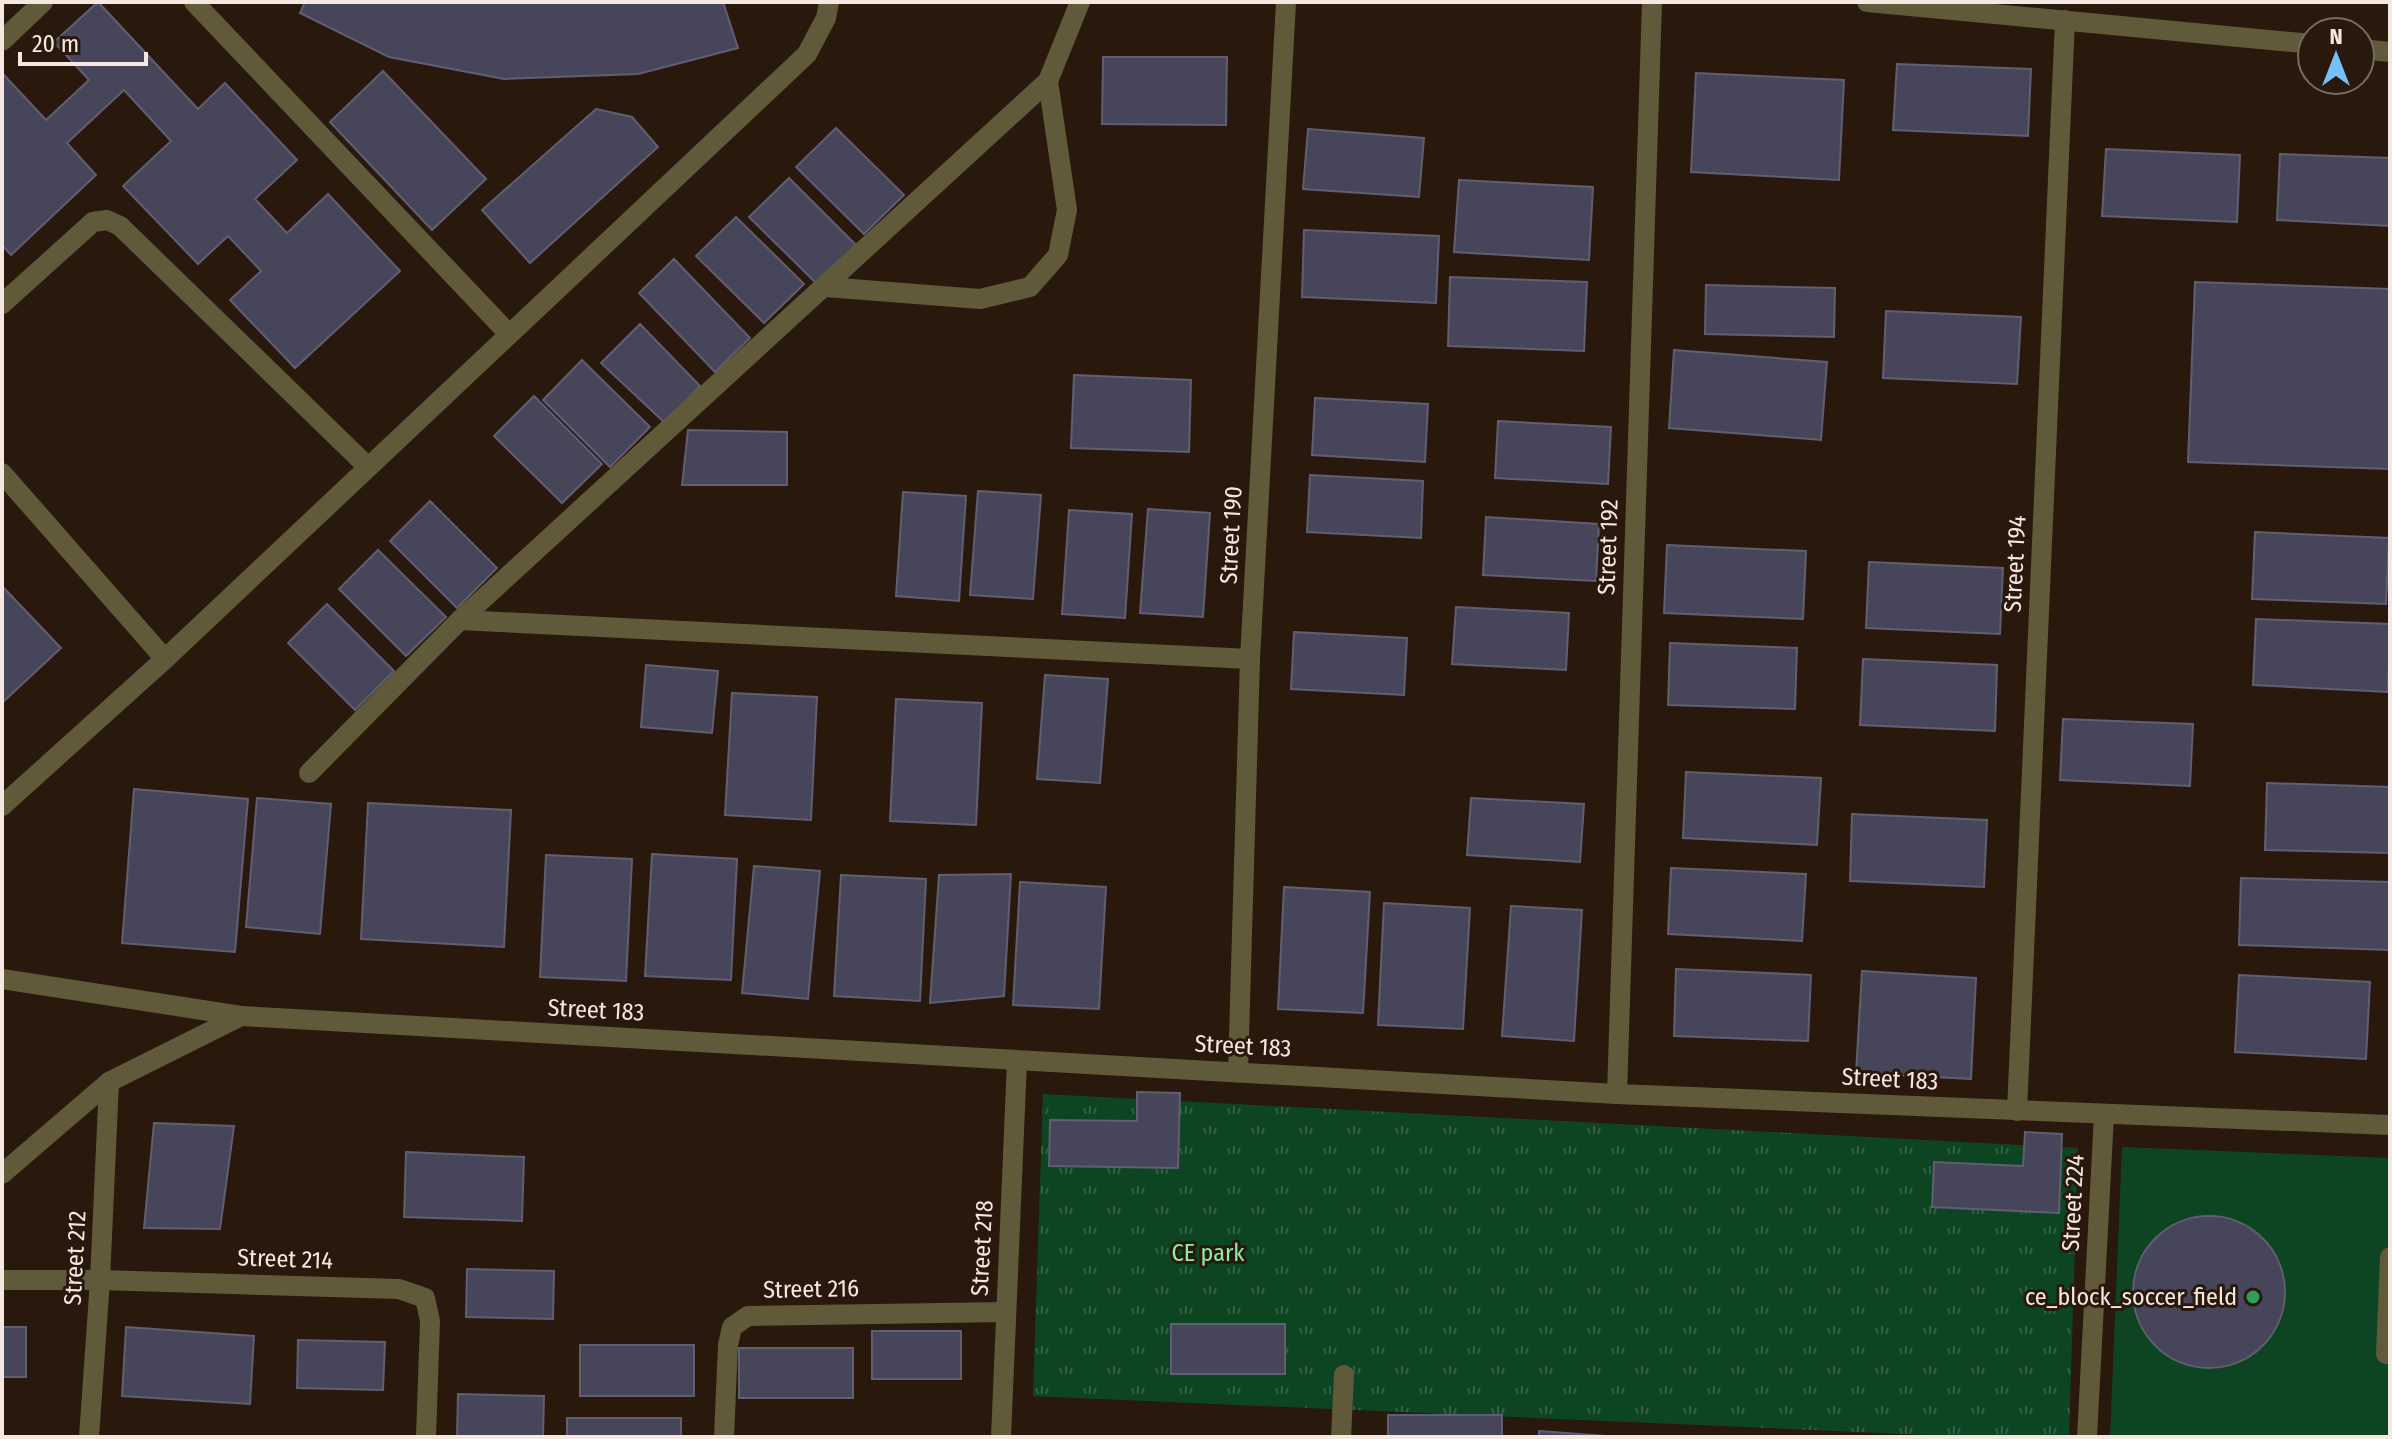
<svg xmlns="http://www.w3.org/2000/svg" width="2392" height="1439" viewBox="0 0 2392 1439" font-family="'Fira Sans Condensed',sans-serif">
<defs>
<pattern id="park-tufts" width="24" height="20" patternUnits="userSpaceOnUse" patternTransform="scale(2)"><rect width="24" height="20" fill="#0d4522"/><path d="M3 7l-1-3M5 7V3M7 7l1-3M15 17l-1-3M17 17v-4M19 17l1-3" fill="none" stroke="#316042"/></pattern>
</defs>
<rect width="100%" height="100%" fill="#29190d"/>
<!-- park -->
<polygon fill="url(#park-tufts)" points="1043,1094 2078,1148 2069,1437 1972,1437 1033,1396"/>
<!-- garden -->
<polygon fill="#0d4522" points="2122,1147 2390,1158 2390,1437 2110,1437"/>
<!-- building -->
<g fill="#474559" stroke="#615e73" stroke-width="2">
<polygon points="98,2 198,109 225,83 297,160 255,199 287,233 328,194 400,271 295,368 230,300 261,271 228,236 198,264 123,186 171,141 124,90 67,143 96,175 11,255 2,245 2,76 4,75 46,120 89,80 54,42"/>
<polygon points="305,2 723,2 738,48 638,74 504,79 389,57 300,13"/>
<polygon points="1103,57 1227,57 1226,125 1102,124"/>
<polygon points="1897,64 2031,69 2028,136 1893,130"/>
<polygon points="383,71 486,179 432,230 330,122"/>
<polygon points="1696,73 1844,80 1839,180 1691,172"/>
<polygon points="596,109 632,117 658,147 530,263 482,210"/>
<polygon points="836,128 904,195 864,234 796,167"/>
<polygon points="1308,129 1424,138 1419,197 1303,189"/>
<polygon points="2106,149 2240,155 2237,222 2102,216"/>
<polygon points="2280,154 2390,158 2390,226 2277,220"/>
<polygon points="789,178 856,245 817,284 749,217"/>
<polygon points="1459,180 1593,187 1589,260 1454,252"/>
<polygon points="736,217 804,284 764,323 696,256"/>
<polygon points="1304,230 1439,236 1436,303 1302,297"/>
<polygon points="674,259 750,338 715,372 639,293"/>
<polygon points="1450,277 1587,282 1584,351 1448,346"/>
<polygon points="2195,282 2390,289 2390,469 2188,462"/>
<polygon points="1706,285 1835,288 1834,337 1705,334"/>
<polygon points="1886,311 2021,317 2017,384 1883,378"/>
<polygon points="640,324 700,386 665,423 601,363"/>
<polygon points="1674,350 1827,362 1821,440 1669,428"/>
<polygon points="582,360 650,427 610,467 543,400"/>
<polygon points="1074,375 1191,380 1189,452 1071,448"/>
<polygon points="534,396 602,464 562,503 494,436"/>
<polygon points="1315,398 1428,404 1425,462 1312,455"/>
<polygon points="1498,421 1611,427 1608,484 1495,478"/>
<polygon points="688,430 787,432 787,485 682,485"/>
<polygon points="1310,475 1423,481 1421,538 1307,532"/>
<polygon points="978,491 1041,495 1033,599 970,595"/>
<polygon points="903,492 966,496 959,601 896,596"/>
<polygon points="430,501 497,568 457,608 390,541"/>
<polygon points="1148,509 1210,513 1203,617 1140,613"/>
<polygon points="1069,510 1132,514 1125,618 1062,614"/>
<polygon points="1486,517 1599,524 1596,581 1483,575"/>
<polygon points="2255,532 2389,538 2386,604 2252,599"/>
<polygon points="1667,545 1806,551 1803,619 1664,613"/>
<polygon points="378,550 446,617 406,656 339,589"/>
<polygon points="1869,562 2003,568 2000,634 1866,628"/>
<polygon points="2,586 61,648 2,703"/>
<polygon points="327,604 394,671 355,710 288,643"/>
<polygon points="1456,607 1569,613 1566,670 1452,664"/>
<polygon points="2256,619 2390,624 2388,692 2253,685"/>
<polygon points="1294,632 1407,638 1404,695 1291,689"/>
<polygon points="1670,643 1797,648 1795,709 1668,705"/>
<polygon points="1863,659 1997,665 1995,731 1860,725"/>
<polygon points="646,665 718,671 712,733 641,727"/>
<polygon points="1045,675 1108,679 1100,783 1037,779"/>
<polygon points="732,693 817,697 811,820 725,815"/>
<polygon points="896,699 982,703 976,825 890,821"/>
<polygon points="2063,719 2193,724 2190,786 2060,780"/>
<polygon points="1686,772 1821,778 1817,845 1683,838"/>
<polygon points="2267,783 2390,787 2390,853 2265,850"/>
<polygon points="134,789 248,799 235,952 122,943"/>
<polygon points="257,798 331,804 320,934 246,927"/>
<polygon points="1471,798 1584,804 1580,862 1467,855"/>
<polygon points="368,803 511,810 504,947 361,939"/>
<polygon points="1852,814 1987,820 1984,887 1850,881"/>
<polygon points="652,854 737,859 731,980 645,976"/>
<polygon points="546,855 632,859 626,981 540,977"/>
<polygon points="754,866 820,871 808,999 742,993"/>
<polygon points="1671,868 1806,874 1802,941 1668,934"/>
<polygon points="1011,874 1004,996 930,1003 939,875"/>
<polygon points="841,875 926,879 920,1001 834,996"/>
<polygon points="2241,878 2390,882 2390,950 2239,945"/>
<polygon points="1020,882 1106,887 1099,1009 1013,1005"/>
<polygon points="1284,887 1370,892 1363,1013 1278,1009"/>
<polygon points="1384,903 1470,908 1463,1029 1378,1025"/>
<polygon points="1511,906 1582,910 1574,1041 1502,1036"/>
<polygon points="1676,969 1811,975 1808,1041 1674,1036"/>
<polygon points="1862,971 1976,978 1971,1079 1856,1073"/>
<polygon points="2239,975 2370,982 2366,1059 2235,1052"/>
<polygon points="1137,1092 1180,1093 1178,1168 1049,1166 1050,1120 1137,1121"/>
<polygon points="154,1123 234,1126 220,1229 144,1228"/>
<polygon points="2025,1132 2062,1134 2059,1213 1932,1207 1934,1162 2023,1166"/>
<polygon points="406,1152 524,1157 522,1221 404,1217"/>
<circle cx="2209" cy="1292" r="76"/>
<polygon points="467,1269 554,1271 553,1319 466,1317"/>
<rect x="1171" y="1324" width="114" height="50"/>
<rect x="2" y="1327" width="24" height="50"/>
<polygon points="126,1327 254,1336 250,1404 122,1396"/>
<rect x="872" y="1331" width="89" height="48"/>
<polygon points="298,1340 385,1342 383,1390 297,1388"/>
<rect x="580" y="1345" width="114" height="51"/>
<rect x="739" y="1348" width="114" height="50"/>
<polygon points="458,1394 544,1396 543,1437 457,1437"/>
<rect x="1388" y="1415" width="114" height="22"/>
<rect x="567" y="1418" width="114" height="19"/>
<polygon points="1539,1431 1619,1437 1539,1437"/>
</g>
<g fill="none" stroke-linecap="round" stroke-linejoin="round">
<!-- service -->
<g stroke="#605a3a" stroke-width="20">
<polyline points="194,2 509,334"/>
<polyline points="2,41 43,2"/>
<polyline points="2,304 93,222 107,220 120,226 368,467"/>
<polyline points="2,473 165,659"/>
<polyline points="2,806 165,659 807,54 826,18 829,2"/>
<polyline points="2386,1354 2390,1257"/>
</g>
<!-- minor -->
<g stroke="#605a3a" stroke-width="20">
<polyline points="1867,2 2312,44"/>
<polyline points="2360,49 2390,52"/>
<polyline points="826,287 980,299 1030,287 1058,255 1067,210 1048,81"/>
<polyline points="460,620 1250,659"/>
<polyline points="309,773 460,620 1048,81 1080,2"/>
<polyline points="2,979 241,1016"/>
<polyline points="1238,1071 1250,659 1286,2"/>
<polyline points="1617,1094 1652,2"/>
<polyline points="2017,1111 2065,20"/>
<polyline points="2,1174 109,1082 241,1016 1617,1094 2390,1125"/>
<polyline points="2,1280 100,1280 399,1289 425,1298 430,1321 426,1437"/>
<polyline points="89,1437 100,1280 109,1082"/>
<polyline points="724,1437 728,1345 732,1327 748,1316 1005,1312"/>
<polyline points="1001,1437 1017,1061"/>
<polyline points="1341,1437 1344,1375"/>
<polyline points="2087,1437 2104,1115"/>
</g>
</g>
<!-- markers -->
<circle fill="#2e9e5b" stroke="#29190d" stroke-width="3" cx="2253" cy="1297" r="8"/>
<g text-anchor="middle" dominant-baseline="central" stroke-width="6" stroke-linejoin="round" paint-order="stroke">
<!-- street labels -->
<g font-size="24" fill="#f4e8e0" stroke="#29190d">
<text transform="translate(1231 535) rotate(-87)">Street 190</text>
<text transform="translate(1608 547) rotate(-88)">Street 192</text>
<text transform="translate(2015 564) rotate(-87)">Street 194</text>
<text transform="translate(596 1010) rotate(3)">Street 183</text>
<text transform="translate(1243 1046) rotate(3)">Street 183</text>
<text transform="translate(1890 1079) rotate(3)">Street 183</text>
<text transform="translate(2073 1203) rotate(-87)">Street 224</text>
<text transform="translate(982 1248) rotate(-87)">Street 218</text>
<text transform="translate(75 1258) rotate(-87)">Street 212</text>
<text transform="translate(285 1259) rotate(2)">Street 214</text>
<text transform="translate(811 1289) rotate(-1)">Street 216</text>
</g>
<!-- park labels -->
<g font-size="24" fill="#8beda5" stroke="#29190d">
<text x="1208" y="1253">CE park</text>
</g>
<!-- poi labels -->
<g font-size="24" fill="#f4e8e0" stroke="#29190d" text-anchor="end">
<text x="2237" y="1297">ce_block_soccer_field</text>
</g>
</g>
<!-- border -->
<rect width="2392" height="1439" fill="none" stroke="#f4e8e0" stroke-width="8"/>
<!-- north arrow -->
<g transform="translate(2336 56)"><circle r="38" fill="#29190d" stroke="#7a6c61" stroke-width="2"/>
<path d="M0-6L14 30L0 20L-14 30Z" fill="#75c0f6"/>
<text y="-12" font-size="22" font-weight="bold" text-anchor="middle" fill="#f4e8e0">N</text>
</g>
<!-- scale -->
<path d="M20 52v12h126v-12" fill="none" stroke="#f4e8e0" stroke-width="4"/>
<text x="32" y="52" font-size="24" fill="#f4e8e0" stroke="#29190d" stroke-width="6" paint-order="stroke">20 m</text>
</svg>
